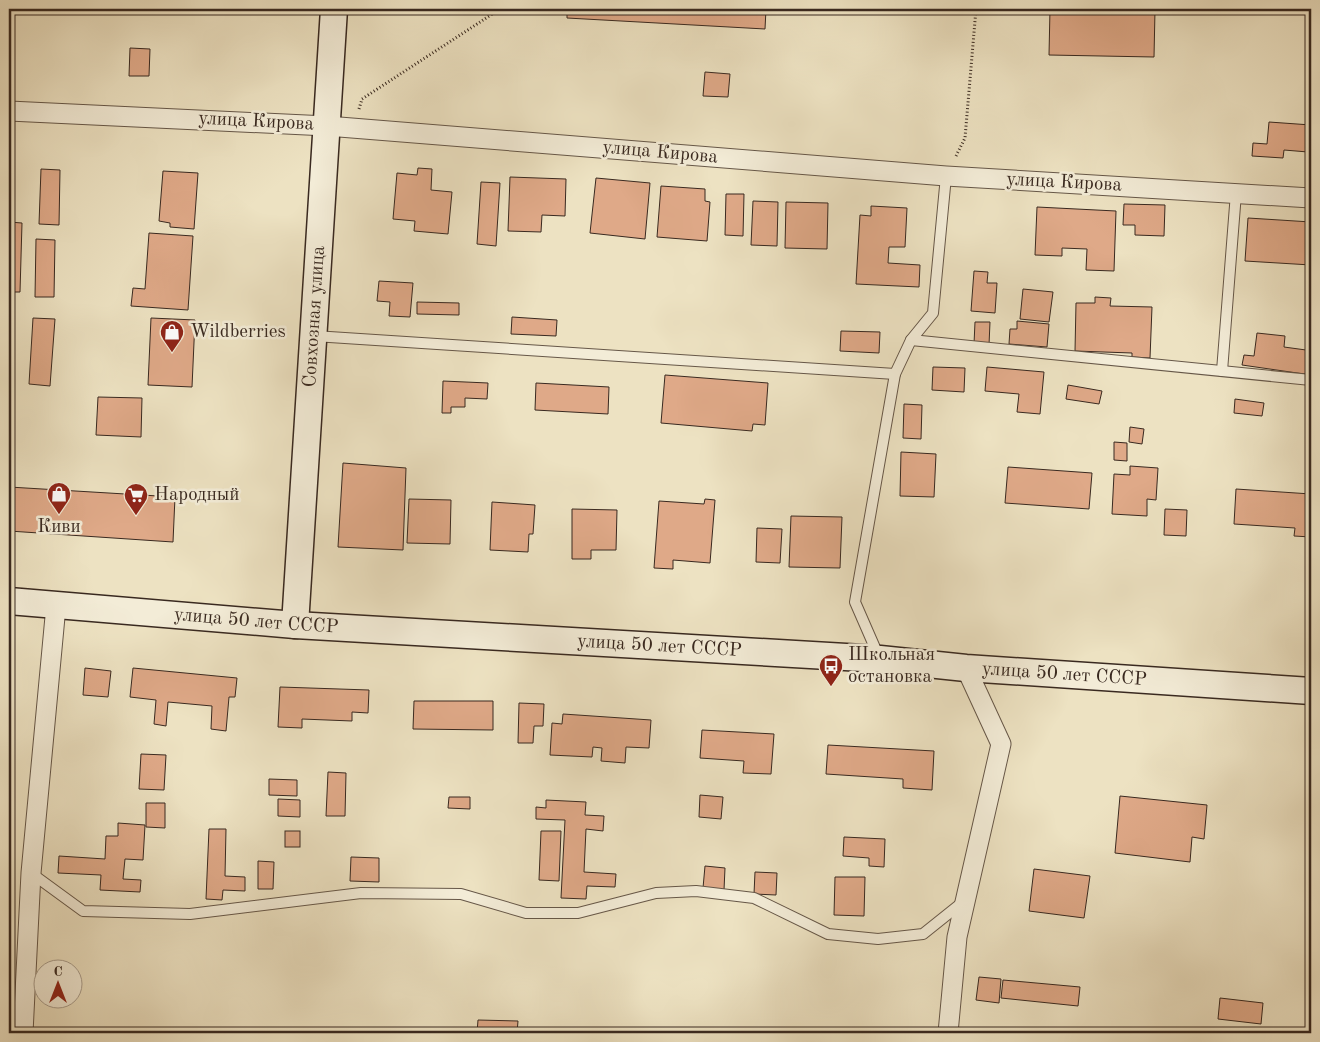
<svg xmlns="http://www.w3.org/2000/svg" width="1320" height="1042" viewBox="0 0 1320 1042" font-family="'Old Standard TT',serif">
<rect width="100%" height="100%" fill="#ede2c2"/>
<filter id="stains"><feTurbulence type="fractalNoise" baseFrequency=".004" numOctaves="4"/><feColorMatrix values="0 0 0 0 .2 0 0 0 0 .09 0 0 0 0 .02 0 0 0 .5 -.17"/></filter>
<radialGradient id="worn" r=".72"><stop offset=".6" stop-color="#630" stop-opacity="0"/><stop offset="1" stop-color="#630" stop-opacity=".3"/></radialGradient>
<!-- building -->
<g fill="#dfa988" stroke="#392920">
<polygon points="168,9 206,9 206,14 168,10"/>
<polygon points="567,9 766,9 765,29 567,18"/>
<polygon points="1050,9 1155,10 1154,57 1049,55"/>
<polygon points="130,48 150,49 149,76 129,76"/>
<polygon points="705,72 730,74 728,97 703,96"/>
<polygon points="1269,122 1311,125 1311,163 1307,163 1308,152 1284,150 1283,158 1252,156 1253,143 1267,144"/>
<polygon points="418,168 432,169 431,190 452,192 448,234 414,231 415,221 393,219 397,173 417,175"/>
<polygon points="41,169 60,170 59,225 39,224"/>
<polygon points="163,171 198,173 194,229 170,227 170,223 159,221"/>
<polygon points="510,177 566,179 565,216 542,215 541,232 508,231"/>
<polygon points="596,178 650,183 645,239 590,233"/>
<polygon points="481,182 500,183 496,246 477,244"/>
<polygon points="661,186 705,189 705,201 710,202 707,241 657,237"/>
<polygon points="726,194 744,194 743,236 725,235"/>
<polygon points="753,201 778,202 777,246 751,245"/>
<polygon points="786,202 828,203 827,249 785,248"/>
<polygon points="1124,204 1165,205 1164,236 1135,235 1135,225 1123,225"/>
<polygon points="871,206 907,208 905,247 889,247 888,263 920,265 919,287 856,284 860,215 871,216"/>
<polygon points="1037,207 1116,211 1114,271 1086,270 1087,249 1062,248 1062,256 1035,255"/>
<polygon points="1248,218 1311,222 1311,265 1245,261"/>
<polygon points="9,222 22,223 20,292 9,292"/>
<polygon points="149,233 193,236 188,310 131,306 133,288 145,289"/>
<polygon points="36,239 55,240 54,297 35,297"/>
<polygon points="974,271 988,272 987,283 997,283 995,313 971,311"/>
<polygon points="379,281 413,283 410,317 389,316 390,302 377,301"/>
<polygon points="1023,289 1053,292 1049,322 1020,319"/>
<polygon points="1095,297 1111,298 1110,306 1152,307 1150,358 1132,357 1132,353 1075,351 1076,303 1095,303"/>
<polygon points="417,302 459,303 459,315 417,314"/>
<polygon points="512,317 557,320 556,336 511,334"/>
<polygon points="33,318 55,319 50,386 29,384"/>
<polygon points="151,318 195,320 192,387 148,385"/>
<polygon points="1017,321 1049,324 1047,347 1009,344 1010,329 1017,329"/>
<polygon points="975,322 990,322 989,345 974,344"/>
<polygon points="841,331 880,332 879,353 840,351"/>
<polygon points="1257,333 1285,336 1284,347 1306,350 1307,339 1311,340 1311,375 1242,365 1244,355 1254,356"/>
<polygon points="933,367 965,368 964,392 932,390"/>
<polygon points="987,367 1044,372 1040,414 1017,412 1019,394 985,391"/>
<polygon points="665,375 768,383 765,425 753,424 752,431 661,423"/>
<polygon points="443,381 488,383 487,399 465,398 465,407 451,407 451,413 442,413"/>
<polygon points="536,383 609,387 608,414 535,410"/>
<polygon points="1068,385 1102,391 1099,404 1066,399"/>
<polygon points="98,397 142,398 141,437 96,435"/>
<polygon points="1235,399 1264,403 1262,416 1234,413"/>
<polygon points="904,404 922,405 921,439 903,438"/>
<polygon points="1130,427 1144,429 1142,444 1129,442"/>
<polygon points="1114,442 1127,443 1127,461 1114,460"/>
<polygon points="901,452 936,454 934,497 900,496"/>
<polygon points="343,463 406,468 403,550 338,547"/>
<polygon points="1130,466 1158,468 1156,500 1147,499 1147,516 1112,514 1114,474 1130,475"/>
<polygon points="1008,467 1092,473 1089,509 1005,503"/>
<polygon points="9,487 175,497 173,542 9,531"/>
<polygon points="1236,489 1311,494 1311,537 1294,536 1295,528 1234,524"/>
<polygon points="409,499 451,500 450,544 407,543"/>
<polygon points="705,499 715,500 710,563 673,560 673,569 654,568 659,501 704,504"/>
<polygon points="492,502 535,505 533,534 529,534 528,552 490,550"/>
<polygon points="572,509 617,510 616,550 591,550 591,559 572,559"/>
<polygon points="1165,509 1187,510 1186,536 1164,535"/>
<polygon points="791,516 842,517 840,568 789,567"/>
<polygon points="757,528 782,529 780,563 756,562"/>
<polygon points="85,668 111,671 108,697 83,695"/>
<polygon points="133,668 237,678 235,697 229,697 226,731 211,729 212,706 168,702 166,726 154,724 156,700 130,697"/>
<polygon points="280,687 369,690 368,713 352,712 352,721 302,719 302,728 278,727"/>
<polygon points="414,701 493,701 493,730 413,729"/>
<polygon points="519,703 544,704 543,726 534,726 533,743 518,743"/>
<polygon points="563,714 651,720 649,748 626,747 625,763 601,761 602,748 593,747 592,757 550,755 552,723 562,724"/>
<polygon points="702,730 774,734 771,774 743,773 744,761 700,758"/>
<polygon points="828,745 934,751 932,790 903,788 903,779 826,774"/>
<polygon points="141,754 166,755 164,790 139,789"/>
<polygon points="328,772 346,773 345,816 326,816"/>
<polygon points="269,779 297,780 297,796 269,795"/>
<polygon points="700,795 723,797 721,819 699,817"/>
<polygon points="1120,796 1207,805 1204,839 1192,837 1190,862 1115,853"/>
<polygon points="449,797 470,797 470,809 448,808"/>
<polygon points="278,799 300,800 300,817 278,816"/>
<polygon points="546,800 586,802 585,815 604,816 603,831 586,829 584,872 616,874 615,887 587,886 586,899 561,898 565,820 536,819 536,807 546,808"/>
<polygon points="146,803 165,803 165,828 146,827"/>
<polygon points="118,823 145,825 143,860 125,859 123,879 141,880 140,892 100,890 101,875 58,873 59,856 105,859 106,836 118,836"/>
<polygon points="209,829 226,829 225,876 245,877 245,891 223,890 222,900 206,899"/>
<rect x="285" y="831" width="15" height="16"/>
<polygon points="541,831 561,831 559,881 539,880"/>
<polygon points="844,837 885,839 884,867 869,866 869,858 843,856"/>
<polygon points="351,857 379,858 379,882 350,881"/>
<polygon points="258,861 274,862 273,889 258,889"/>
<polygon points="705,866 725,868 724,890 703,888"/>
<polygon points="1034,869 1090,876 1084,918 1029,911"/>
<polygon points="755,872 777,873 776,895 754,894"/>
<polygon points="835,877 865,877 864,916 834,915"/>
<polygon points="979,977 1001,979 999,1003 976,1000"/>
<polygon points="1003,980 1080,987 1078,1006 1001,998"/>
<polygon points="1220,998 1263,1003 1261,1024 1218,1019"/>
<polygon points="478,1020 518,1021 517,1033 477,1033"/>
</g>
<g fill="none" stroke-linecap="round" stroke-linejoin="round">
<!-- lane casing -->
<g stroke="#665748" stroke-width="12">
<g id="lane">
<polyline points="314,336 895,374"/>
<polyline points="911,340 1311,380"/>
<polyline points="1222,371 1236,193"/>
<polyline points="879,657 855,602 895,374 911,340 933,313 946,176"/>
<polyline points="31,873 83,911 190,914 361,893 461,894 526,913 578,913 656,893 696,891 754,898 828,934 878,939 923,934 963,902"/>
</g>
</g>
<!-- street casing -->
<g stroke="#665748" stroke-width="21">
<g id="street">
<polyline points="9,111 327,126 946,176 1311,198"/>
<polyline points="23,1033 31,873 56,606"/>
<polyline points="948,1033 957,937 1001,744 966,668"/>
</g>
</g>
<!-- secondary casing -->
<g stroke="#392920" stroke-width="29">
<g id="secondary">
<path id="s1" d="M9,601L295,625L880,659L966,668L1311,691"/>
<path id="s2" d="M295,625L334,9"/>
</g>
</g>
<!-- path -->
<g stroke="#392920" stroke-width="3" stroke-dasharray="1 2.5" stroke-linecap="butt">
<polyline points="359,109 362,99 500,9"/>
<polyline points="956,156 965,138 976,9"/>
</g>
<!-- lane -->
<use href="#lane" stroke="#f3ecd7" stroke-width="10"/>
<!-- street -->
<use href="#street" stroke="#f3ecd7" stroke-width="19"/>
<!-- secondary -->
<use href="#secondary" stroke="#f3ecd7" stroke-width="26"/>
</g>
<!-- icons -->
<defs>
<g id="shop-pin" transform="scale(1.25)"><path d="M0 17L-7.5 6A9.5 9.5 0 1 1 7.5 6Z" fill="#8f2418" stroke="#f3ecd7"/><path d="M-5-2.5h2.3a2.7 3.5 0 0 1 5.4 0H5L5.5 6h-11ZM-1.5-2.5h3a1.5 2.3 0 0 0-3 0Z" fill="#fff"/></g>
<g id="supermarket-pin" transform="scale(1.25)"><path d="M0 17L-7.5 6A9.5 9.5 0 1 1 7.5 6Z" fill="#8f2418" stroke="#f3ecd7"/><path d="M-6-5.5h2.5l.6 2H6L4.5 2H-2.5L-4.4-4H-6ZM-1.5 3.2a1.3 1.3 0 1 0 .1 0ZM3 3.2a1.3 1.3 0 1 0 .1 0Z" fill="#fff"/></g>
<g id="bus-pin" transform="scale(1.25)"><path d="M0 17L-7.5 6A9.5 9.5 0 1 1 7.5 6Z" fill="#8f2418" stroke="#f3ecd7"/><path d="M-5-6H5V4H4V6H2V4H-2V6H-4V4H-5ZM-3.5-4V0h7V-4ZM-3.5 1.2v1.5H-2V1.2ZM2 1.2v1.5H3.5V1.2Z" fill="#fff"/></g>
</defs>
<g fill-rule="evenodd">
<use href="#shop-pin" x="172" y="332"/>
<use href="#shop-pin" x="59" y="494"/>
<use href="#supermarket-pin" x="136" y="495"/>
<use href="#bus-pin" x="831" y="666"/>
</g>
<g text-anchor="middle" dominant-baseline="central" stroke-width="5" stroke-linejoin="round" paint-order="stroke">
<!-- street labels -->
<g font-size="19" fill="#392920" stroke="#f3ecd7">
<text transform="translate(256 122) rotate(3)">улица Кирова</text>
<text transform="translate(660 153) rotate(5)">улица Кирова</text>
<text transform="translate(1064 183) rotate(3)">улица Кирова</text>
<text stroke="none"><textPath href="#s2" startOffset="309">Совхозная улица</textPath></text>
<text stroke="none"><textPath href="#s1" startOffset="248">улица 50 лет СССР</textPath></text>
<text stroke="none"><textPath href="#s1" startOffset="652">улица 50 лет СССР</textPath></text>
<text stroke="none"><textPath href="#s1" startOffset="1058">улица 50 лет СССР</textPath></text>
</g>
<!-- poi labels -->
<g font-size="19" fill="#392920" stroke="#f3ecd7" text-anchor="start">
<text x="190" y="332">Wildberries</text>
<text x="154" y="495">Народный</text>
<text x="59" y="527" text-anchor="middle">Киви</text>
<text x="848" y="655">Школьная<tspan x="848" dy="22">остановка</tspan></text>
</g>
</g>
<!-- margin -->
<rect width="1320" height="1042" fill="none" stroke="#ede2c2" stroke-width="30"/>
<rect x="10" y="10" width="1300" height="1022" fill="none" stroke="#392920" stroke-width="2.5"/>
<rect x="15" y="15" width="1290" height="1012" fill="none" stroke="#392920"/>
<!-- north arrow -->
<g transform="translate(58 984)"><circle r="24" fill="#f3ecd7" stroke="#a99e8e"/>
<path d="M0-4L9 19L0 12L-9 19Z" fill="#8f2418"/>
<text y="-8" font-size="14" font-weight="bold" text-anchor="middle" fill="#392920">С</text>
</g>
<rect width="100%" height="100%" filter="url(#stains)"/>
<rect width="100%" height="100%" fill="url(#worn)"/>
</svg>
